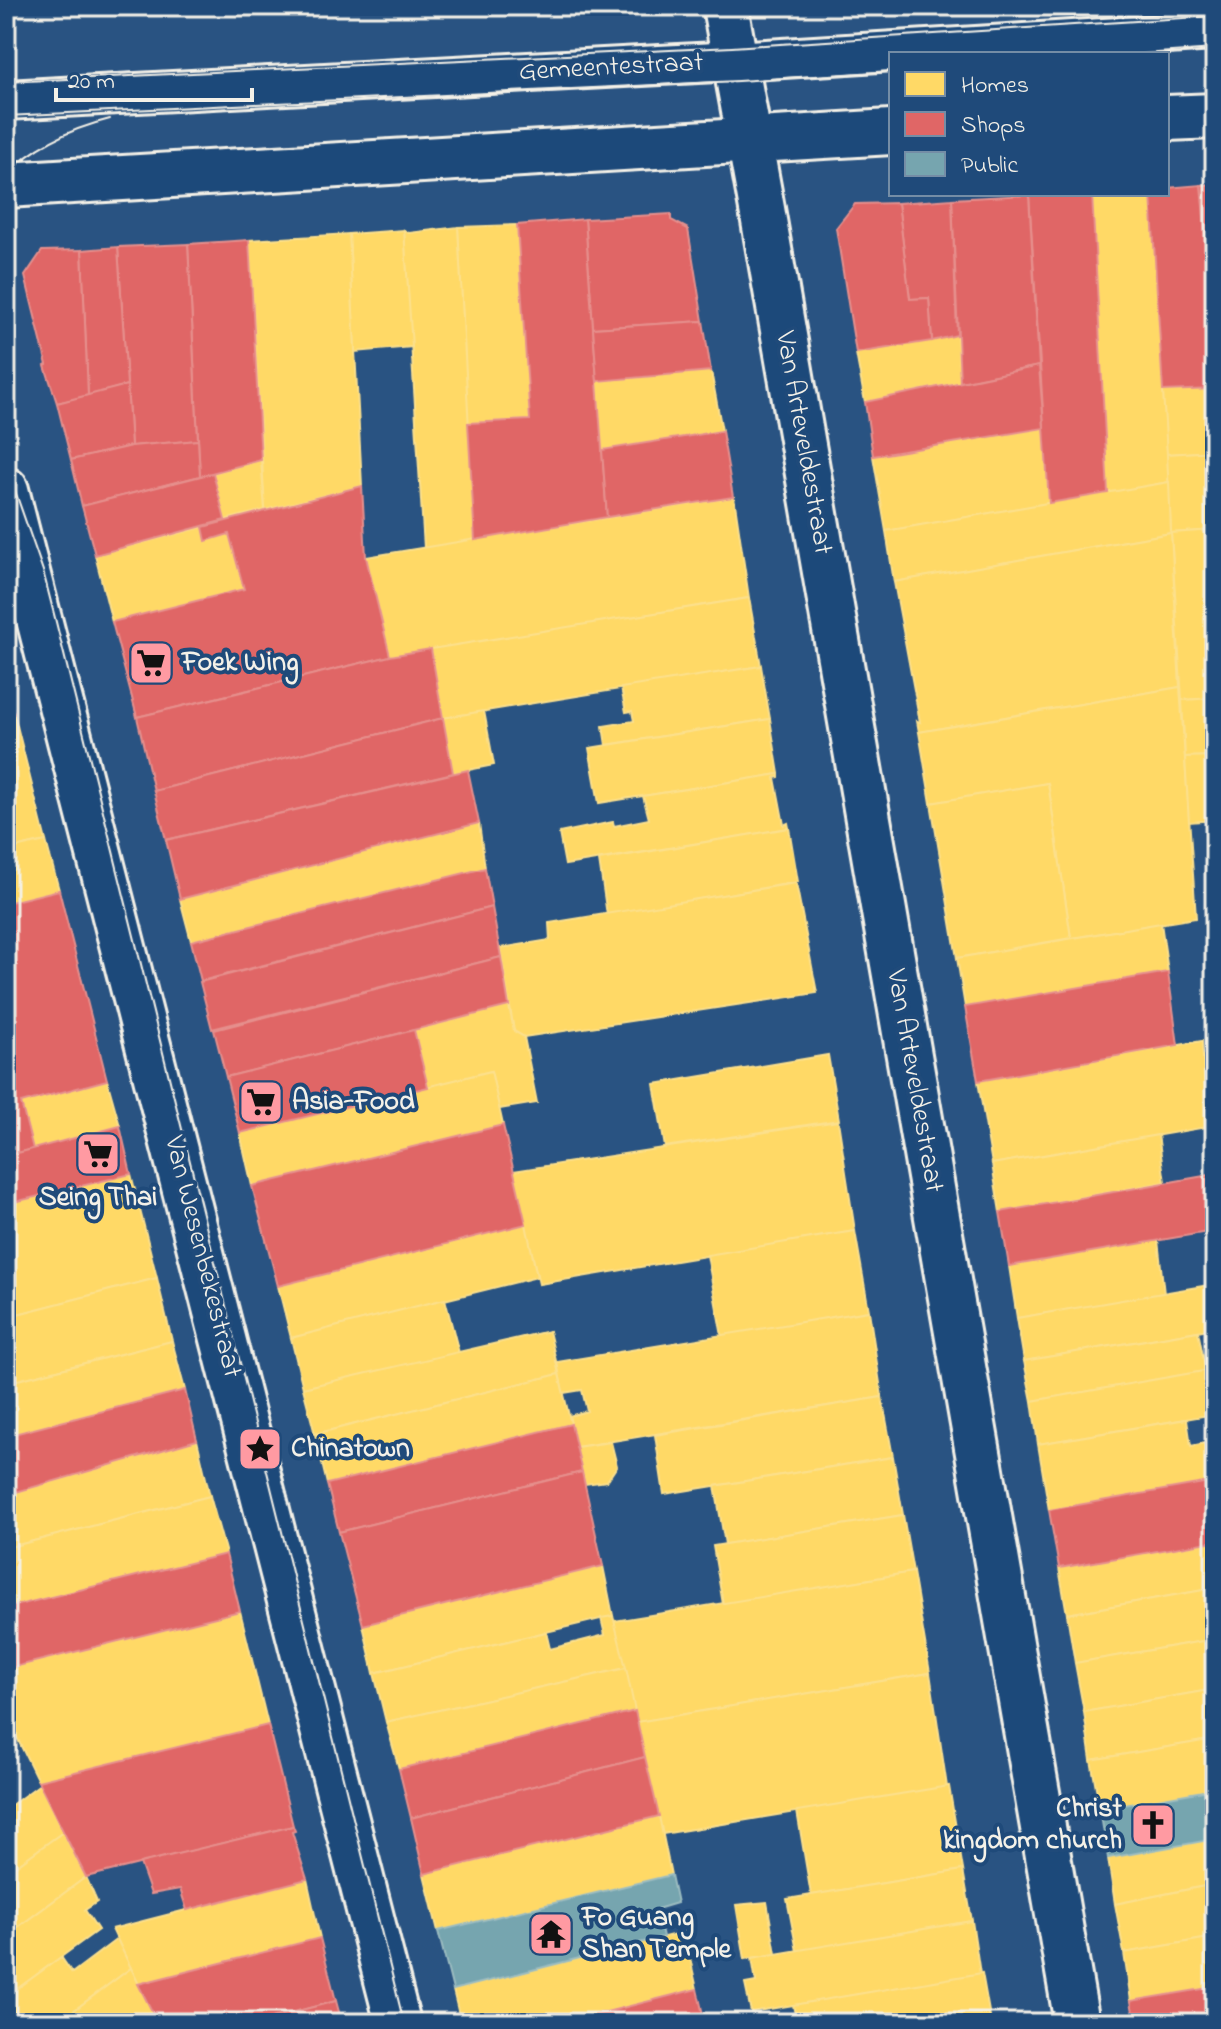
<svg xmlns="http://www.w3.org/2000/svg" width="1221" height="2029" viewBox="0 0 1221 2029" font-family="'Indie Flower',sans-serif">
<rect width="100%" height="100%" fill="#295382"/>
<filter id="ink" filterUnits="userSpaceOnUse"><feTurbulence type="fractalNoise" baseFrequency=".0125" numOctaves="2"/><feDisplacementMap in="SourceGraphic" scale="16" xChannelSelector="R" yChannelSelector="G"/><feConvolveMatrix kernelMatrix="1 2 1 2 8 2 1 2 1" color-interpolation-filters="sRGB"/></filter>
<g filter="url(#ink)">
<!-- homes -->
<g fill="#ffd966" stroke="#fce08d" stroke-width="2">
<polygon points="20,6 72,6 20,9"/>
<polygon points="1092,194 1151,194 1169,482 1108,493"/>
<polygon points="517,225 530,420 468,423 458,227"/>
<polygon points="458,227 475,540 424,548 404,230 409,233"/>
<polygon points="404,230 412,347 355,352 349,234"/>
<polygon points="349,234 362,486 265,510 249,240"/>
<polygon points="957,335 960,382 865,402 856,353"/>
<polygon points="711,371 722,431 602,450 597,381"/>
<polygon points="1215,389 1215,451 1167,454 1163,391"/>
<polygon points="1044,428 1049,503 886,531 873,456"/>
<polygon points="1215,451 1215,530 1171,533 1167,454"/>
<polygon points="261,460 265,510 225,520 213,473"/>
<polygon points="1169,482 1171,533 894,582 886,531"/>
<polygon points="734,497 749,598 390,656 366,557"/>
<polygon points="203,527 206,541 229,534 244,589 112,622 95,555"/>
<polygon points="1215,530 1215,698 1182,700 1171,533"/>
<polygon points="1171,533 1180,687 919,732 917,721 920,722 894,582"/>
<polygon points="749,598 761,666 443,718 431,649"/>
<polygon points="761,666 770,719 606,745 603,726 634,721 632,711 626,712 621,688"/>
<polygon points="1180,687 1196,918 1071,938 1048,783 931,803 919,732"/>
<polygon points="1215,698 1215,756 1185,757 1182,700"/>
<polygon points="484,711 494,765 453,773 443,718"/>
<polygon points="14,714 46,841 6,850 6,716"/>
<polygon points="770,719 779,774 599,803 589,748"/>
<polygon points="1215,756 1215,820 1189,822 1185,757"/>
<polygon points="779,774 779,777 775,778 784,825 788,823 789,828 565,865 559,833 613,822 614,826 649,819 643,796"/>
<polygon points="1048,783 1071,938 957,958 931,803"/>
<polygon points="479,823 485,868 191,941 180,899"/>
<polygon points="789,828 798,882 607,915 599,860"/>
<polygon points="46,841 59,890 6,903 6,850"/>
<polygon points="796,883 817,993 524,1037 514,1031 500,948 550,940 549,923"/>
<polygon points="1161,923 1168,972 965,1007 957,958"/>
<polygon points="509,1006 514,1031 524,1037 537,1103 499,1109 491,1071 428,1087 414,1030"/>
<polygon points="1202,1041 1207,1127 992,1164 978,1081"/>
<polygon points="828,1055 839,1120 665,1147 654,1084"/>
<polygon points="491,1071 503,1125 252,1186 240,1133"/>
<polygon points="107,1080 120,1126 33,1149 21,1103"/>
<polygon points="838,1121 855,1231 539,1284 513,1171"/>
<polygon points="1158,1135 1165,1182 1000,1212 992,1164"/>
<polygon points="131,1174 157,1278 6,1317 6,1204"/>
<polygon points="526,1224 537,1277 291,1338 278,1286"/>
<polygon points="855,1231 869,1311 722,1336 707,1255"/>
<polygon points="1158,1240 1164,1294 1017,1318 1009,1266"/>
<polygon points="157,1278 172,1341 6,1383 6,1317"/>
<polygon points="1215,1284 1215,1328 1024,1361 1017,1318"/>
<polygon points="445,1299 459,1353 303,1388 291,1338"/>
<polygon points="869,1311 882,1397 576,1447 569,1416 587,1411 582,1390 563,1393 557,1362"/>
<polygon points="549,1331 559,1374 315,1434 303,1388"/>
<polygon points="1198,1331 1206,1371 1032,1401 1024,1361"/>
<polygon points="172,1341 185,1390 6,1436 6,1383"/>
<polygon points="1215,1369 1215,1414 1038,1444 1032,1401"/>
<polygon points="559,1374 571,1424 327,1484 315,1434"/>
<polygon points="882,1397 893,1457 664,1494 655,1435"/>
<polygon points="1187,1419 1191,1446 1215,1441 1215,1481 1049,1510 1038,1444"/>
<polygon points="197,1440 210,1496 6,1548 6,1495"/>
<polygon points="611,1442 617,1466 607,1481 585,1484 576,1447"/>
<polygon points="893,1457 903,1515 725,1544 715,1486"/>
<polygon points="210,1496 226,1554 6,1608 6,1548"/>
<polygon points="903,1515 913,1572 723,1604 713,1546"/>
<polygon points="1215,1541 1215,1588 1067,1614 1059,1568"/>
<polygon points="603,1566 613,1616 374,1673 363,1625"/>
<polygon points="913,1572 930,1673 637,1722 614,1621"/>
<polygon points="1215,1588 1215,1639 1075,1663 1067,1614"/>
<polygon points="240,1611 268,1725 38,1781 6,1715 6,1669"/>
<polygon points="613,1616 626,1668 386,1722 374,1673 546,1632 550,1649 605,1635 601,1618"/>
<polygon points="1215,1639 1215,1689 1084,1712 1075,1663"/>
<polygon points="626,1668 635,1711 399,1769 386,1722"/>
<polygon points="930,1673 947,1787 662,1834 637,1722"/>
<polygon points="1215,1689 1215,1739 1091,1760 1084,1712"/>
<polygon points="1215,1739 1215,1789 1100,1809 1091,1760"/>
<polygon points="40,1784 63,1832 6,1873 6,1809"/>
<polygon points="949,1786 963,1870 811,1895 797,1811"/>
<polygon points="659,1816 671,1875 438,1931 424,1874"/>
<polygon points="63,1832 86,1877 6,1936 6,1873"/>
<polygon points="1215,1839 1215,1884 1115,1904 1108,1858"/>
<polygon points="963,1870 972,1921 797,1951 787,1899"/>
<polygon points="86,1877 97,1902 85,1910 98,1930 6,1997 6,1936"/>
<polygon points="307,1879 320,1938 138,1984 112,1929"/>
<polygon points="1215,1884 1215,1937 1124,1953 1115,1904"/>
<polygon points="767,1902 776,1954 745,1959 736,1905"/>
<polygon points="972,1921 980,1974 751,2012 745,1984 756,1982 752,1958"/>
<polygon points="684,1932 697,1989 563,2023 461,2023 453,1990"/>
<polygon points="1215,1937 1215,1987 1131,2001 1124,1953"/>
<polygon points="117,1939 131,1968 57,2023 6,2023 6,1997 61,1957 72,1973"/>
<polygon points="131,1968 153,2013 139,2023 57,2023"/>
<polygon points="982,1973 991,2023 797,2023 793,2005"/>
<polygon points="153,2013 158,2023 139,2023"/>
</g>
<!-- shops -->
<g fill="#e06666" stroke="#e6908d" stroke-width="2">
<polygon points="1215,184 1215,342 1201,185"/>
<polygon points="1201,185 1215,342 1215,389 1163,391 1151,194 1167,194 1167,188"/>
<polygon points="1092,194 1108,493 1049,503 1029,195"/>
<polygon points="1029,195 1039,366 960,382 952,199"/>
<polygon points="952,199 957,335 932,341 929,298 910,299 898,203"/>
<polygon points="898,203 910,299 929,298 932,341 856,353 836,228 855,204"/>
<polygon points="671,214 671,220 688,229 703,321 593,328 585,219"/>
<polygon points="585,219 607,517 475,540 468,423 530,420 517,225"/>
<polygon points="249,240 261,460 200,476 188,244"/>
<polygon points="188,244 198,440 131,446 118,247"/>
<polygon points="118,247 127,385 88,396 82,250"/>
<polygon points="82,250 88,396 57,403 45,366 47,365 25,276 42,251"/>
<polygon points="703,321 711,371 597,381 593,328"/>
<polygon points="1039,366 1044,428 873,456 865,402"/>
<polygon points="127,385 131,446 71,460 57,403"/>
<polygon points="722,431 733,497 607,517 602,450"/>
<polygon points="198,440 200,476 82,506 71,460 131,446"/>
<polygon points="213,473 225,520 95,555 82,506"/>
<polygon points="362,486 366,557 390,656 137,717 112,622 244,589 229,534 206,541 203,527"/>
<polygon points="431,649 443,718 154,791 137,717 390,656"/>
<polygon points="6,683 14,714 6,716"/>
<polygon points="443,718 453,773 166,840 154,791"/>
<polygon points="468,770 479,823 180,899 166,840"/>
<polygon points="485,868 492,907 201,981 191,941"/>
<polygon points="59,890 107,1080 21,1103 33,1149 6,1156 6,903"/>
<polygon points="492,907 501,957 212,1029 200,982"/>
<polygon points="501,957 509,1006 226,1077 214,1030"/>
<polygon points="1168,972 1178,1045 978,1081 965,1007"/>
<polygon points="414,1030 428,1087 240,1133 226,1077"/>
<polygon points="503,1125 526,1224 278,1286 252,1186"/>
<polygon points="120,1126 131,1174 6,1204 6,1156"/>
<polygon points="1210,1175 1214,1231 1009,1266 1000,1212"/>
<polygon points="185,1390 197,1440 6,1495 6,1436"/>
<polygon points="571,1424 582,1472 339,1532 327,1484"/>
<polygon points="582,1472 603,1566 363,1625 339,1532"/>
<polygon points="1215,1481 1215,1541 1059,1568 1049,1510"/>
<polygon points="226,1554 240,1611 6,1669 6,1608"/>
<polygon points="635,1711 645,1757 411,1818 399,1769"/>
<polygon points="268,1725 293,1826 86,1877 38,1781"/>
<polygon points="645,1757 659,1816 424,1874 411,1818"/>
<polygon points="293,1826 295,1831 292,1832 307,1879 187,1910 180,1889 151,1894 140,1863"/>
<polygon points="320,1938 336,2001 252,2023 158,2023 138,1984"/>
<polygon points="1215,1987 1215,2023 1135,2023 1131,2001"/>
<polygon points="697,1989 705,2023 563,2023"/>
<polygon points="336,2001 342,2023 252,2023"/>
</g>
<!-- public -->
<g fill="#76a5af" stroke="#9cbcc0" stroke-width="2">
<polygon points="1215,1789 1215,1839 1108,1858 1100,1809"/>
<polygon points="671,1875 677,1903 657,1909 663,1937 453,1990 438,1931"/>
</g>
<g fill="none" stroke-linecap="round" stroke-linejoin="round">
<!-- service casing -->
<g stroke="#f4f1e8" stroke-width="44">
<polyline id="service" points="6,100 735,61 1215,31"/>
</g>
<!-- minor casing -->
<g stroke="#f4f1e8" stroke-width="50">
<g id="minor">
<polyline points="725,6 762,209 1077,2023"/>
<polyline points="6,490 398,2023"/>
</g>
</g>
<!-- secondary casing -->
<g stroke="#f4f1e8" stroke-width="50">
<g id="secondary">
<polyline points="1167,118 1215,116"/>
<polyline points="6,185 891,132"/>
</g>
</g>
<!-- service -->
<use href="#service" stroke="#1f4a7a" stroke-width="38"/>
<!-- minor -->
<use href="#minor" stroke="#1f4a7a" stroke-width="44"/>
<!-- secondary -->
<use href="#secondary" stroke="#1f4a7a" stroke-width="44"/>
<!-- tram -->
<g stroke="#f4f1e8" stroke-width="2">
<polyline points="1143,54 1215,49"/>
<polyline points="6,82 732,47 1215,16"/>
<polyline points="6,116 738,81 891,71"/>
<path d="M6,175C35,145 70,129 110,119"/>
<polyline points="6,465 43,571 55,618 404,2023"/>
</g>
</g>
</g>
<!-- icons -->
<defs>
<g id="supermarket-square" transform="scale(2.3)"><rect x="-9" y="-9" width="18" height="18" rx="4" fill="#ff9aa2" stroke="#1f4a7a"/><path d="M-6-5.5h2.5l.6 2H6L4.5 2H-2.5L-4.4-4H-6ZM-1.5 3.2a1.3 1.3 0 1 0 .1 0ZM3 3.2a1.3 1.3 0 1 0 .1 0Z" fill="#111"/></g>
<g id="sight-square" transform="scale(2.3)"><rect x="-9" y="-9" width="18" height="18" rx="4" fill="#ff9aa2" stroke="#1f4a7a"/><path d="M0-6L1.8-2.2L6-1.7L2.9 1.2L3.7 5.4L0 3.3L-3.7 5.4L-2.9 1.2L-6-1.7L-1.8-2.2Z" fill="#111"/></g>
<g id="church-square" transform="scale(2.3)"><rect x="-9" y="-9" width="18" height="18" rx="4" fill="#ff9aa2" stroke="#1f4a7a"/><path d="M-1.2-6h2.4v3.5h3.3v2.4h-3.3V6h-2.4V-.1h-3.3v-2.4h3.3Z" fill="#111"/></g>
<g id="temple-square" transform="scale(2.3)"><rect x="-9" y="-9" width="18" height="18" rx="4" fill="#ff9aa2" stroke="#1f4a7a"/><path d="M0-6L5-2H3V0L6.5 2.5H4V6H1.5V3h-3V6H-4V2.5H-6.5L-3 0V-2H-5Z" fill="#111"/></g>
</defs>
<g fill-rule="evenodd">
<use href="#supermarket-square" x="151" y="663"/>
<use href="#supermarket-square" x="261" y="1102"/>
<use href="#supermarket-square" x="98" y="1154"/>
<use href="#sight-square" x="260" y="1449"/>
<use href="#church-square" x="1153" y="1825"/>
<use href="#temple-square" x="551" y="1934"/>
</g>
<g text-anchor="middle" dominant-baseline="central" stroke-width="8" stroke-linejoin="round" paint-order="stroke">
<!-- street labels -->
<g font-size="28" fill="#f4f1e8" stroke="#1f4a7a">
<text transform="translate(611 68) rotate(-3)">Gemeentestraat</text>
<text transform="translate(803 443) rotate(80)">Van Arteveldestraat</text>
<text transform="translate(914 1081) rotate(80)">Van Arteveldestraat</text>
<text transform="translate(202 1257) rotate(76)">Van Wesenbekestraat</text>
</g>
<!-- poi labels -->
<g font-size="28" font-weight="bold" fill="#f4f1e8" stroke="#1f4a7a" text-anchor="start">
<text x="182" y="663">Foek Wing</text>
<text x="292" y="1102">Asia-Food</text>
<text x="98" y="1198" text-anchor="middle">Seing Thai</text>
<text x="291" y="1449">Chinatown</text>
<text x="1122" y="1809" text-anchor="end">Christ<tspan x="1122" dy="32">kingdom church</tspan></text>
<text x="582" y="1918">Fo Guang<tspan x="582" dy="32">Shan Temple</tspan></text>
</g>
</g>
<!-- margin -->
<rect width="1221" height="2029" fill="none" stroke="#1f4a7a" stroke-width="32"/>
<rect x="16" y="16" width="1189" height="1997" fill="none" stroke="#f4f1e8" stroke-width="3" filter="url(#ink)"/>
<!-- legend -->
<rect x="889" y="52" width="280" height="144" fill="#1f4a7a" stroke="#748da6" stroke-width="2"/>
<rect x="905" y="72" width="40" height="24" fill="#ffd966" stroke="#748da6" stroke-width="2"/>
<text x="961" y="92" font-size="24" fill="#f4f1e8">Homes</text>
<rect x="905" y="112" width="40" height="24" fill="#e06666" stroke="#748da6" stroke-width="2"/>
<text x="961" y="132" font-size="24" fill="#f4f1e8">Shops</text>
<rect x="905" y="152" width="40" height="24" fill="#76a5af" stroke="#748da6" stroke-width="2"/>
<text x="961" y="172" font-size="24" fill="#f4f1e8">Public</text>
<!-- scale -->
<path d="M56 88v12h196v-12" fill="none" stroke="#f4f1e8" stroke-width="4"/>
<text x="68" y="88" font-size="24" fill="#f4f1e8" stroke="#1f4a7a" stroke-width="6" paint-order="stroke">20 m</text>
</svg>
